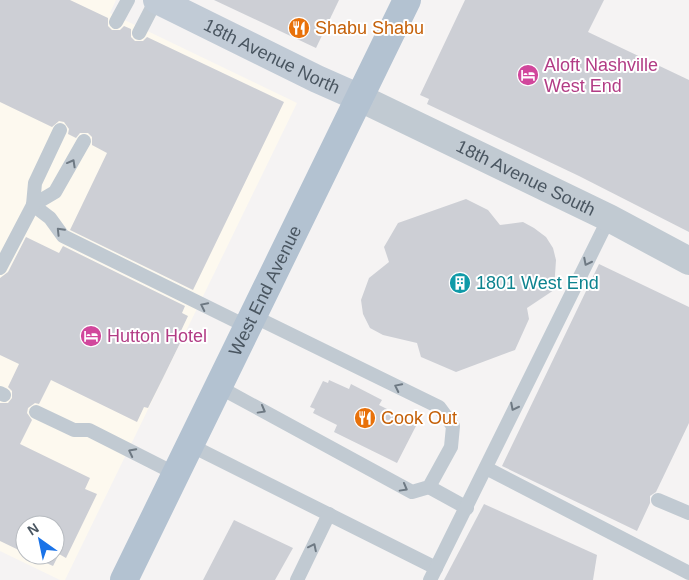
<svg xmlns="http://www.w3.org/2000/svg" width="689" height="580" viewBox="0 0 689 580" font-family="Helvetica,sans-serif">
<rect width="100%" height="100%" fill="#f5f3f3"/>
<!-- commercial -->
<path fill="#fdf9ef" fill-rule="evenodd" d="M0,0H116L110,13L297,103L65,580H60L0,551ZM25,525H55V555H25Z"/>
<!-- building -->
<g fill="#cdcfd5">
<polygon points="0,0 70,0 108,18 108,26 112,30 120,30 124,26 131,29 131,37 135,41 143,41 147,37 284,102 193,290 70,230 107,153 92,145 92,137 88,133 80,133 76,138 68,134 69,129 64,122 59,121 52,127 0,102"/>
<polygon points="214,0 339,0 316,48"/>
<polygon points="465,0 604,0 588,32 689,80 689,232 579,176 427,104 429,99 420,95"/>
<polygon points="466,199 488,210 500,225 523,222 534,228 546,237 553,248 556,260 554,290 527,308 529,319 515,350 456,372 421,357 417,343 383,335 370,328 363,314 361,300 369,278 389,262 384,247 398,223"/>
<polygon points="26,237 59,253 63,246 185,306 182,313 188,316 179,335 183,337 163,378 148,408 144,407 137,422 51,380 39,404 35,403 28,408 27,413 32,420 20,444 90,478 85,489 97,494 66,558 59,554 53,566 29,555 55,555 55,525 25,525 25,553 0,541 0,403 8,403 12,398 12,391 8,387 19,364 0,355 0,278 8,272"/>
<polygon points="599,264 689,307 689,423 656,492 650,496 650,503 637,531 502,466"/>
<polygon points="329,380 349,389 351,384 382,400 379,405 417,424 397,463 334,432 337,425 313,413 315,409 310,407 323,381 328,383"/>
<polygon points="484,504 597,555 593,580 444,580"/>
<polygon points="234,520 293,548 275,580 203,580"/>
</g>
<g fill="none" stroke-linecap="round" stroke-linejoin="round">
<!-- service -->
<g stroke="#c1cad2" stroke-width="14">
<polyline points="116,22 128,0"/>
<polyline points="139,33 156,0"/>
<polyline points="33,205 50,218 63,236 248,327"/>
<polyline points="33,205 55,192 84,141"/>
<polyline points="0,268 33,205 35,183 60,130"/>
<polyline points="219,387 412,492 429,487 451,447 453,426 439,407 253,316"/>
<polyline points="0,393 4,395"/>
<polyline points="36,412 74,430 89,430 176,474"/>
<polyline points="190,445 436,568"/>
<polyline points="486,468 689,573"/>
<polyline points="429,487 467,508"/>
<polyline points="658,500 689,513"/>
<polyline points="297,580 329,514"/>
<polyline points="430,580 609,218"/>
</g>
<!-- minor -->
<path stroke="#c1cad2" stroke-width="28" id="s1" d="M360,98L609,218L689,261"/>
<!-- secondary -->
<path stroke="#c1cbd6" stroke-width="28" id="s2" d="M157,0L317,79L360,98"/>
<!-- primary -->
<path stroke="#b3c2d1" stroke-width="28" id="s3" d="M124,580L407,0"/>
</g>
<!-- one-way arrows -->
<defs><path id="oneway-chevron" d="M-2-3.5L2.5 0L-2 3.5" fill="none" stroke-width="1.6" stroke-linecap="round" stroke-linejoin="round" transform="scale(1.25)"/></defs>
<g stroke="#6e7983">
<use href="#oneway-chevron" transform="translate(72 163) rotate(-61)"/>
<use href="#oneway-chevron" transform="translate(60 231) rotate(-134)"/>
<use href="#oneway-chevron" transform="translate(587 262) rotate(117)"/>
<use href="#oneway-chevron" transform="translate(204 306) rotate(-154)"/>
<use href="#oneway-chevron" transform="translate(398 387) rotate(-154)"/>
<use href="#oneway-chevron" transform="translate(514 407) rotate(117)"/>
<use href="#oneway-chevron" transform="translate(262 410) rotate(29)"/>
<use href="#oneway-chevron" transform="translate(132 452) rotate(-153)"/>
<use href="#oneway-chevron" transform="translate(404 488) rotate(29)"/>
<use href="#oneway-chevron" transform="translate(313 547) rotate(-64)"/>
</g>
<!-- icons -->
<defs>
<g id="restaurant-disc" transform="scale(1.125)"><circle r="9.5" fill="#e8710a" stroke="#fff"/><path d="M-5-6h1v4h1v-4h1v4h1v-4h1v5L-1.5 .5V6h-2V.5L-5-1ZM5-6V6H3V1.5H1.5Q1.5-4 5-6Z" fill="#fff"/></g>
<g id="hotel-disc" transform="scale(1.125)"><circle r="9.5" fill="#d1479c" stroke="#fff"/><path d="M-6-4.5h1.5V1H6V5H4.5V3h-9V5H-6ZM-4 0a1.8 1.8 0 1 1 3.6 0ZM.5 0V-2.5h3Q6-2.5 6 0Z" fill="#fff"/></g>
<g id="building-disc" transform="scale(1.125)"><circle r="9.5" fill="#0f9aa8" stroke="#fff"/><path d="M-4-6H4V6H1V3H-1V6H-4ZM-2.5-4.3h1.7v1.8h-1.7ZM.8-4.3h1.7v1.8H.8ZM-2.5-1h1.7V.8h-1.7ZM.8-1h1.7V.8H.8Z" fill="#fff"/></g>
</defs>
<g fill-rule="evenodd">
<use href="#restaurant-disc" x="299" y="28"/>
<use href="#hotel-disc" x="528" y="75"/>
<use href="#building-disc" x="460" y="283"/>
<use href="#hotel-disc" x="91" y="336"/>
<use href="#restaurant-disc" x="365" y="418"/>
</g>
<g text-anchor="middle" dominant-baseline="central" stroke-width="4" stroke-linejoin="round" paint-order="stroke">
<!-- food labels -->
<g font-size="18" fill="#c56008" stroke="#fff" text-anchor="start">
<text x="315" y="28">Shabu Shabu</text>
<text x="381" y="418">Cook Out</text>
</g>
<!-- street labels -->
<g font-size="18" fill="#4a5661" stroke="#fff">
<text stroke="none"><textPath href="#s2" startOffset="128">18th Avenue North</textPath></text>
<text stroke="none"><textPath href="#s1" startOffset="184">18th Avenue South</textPath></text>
<text stroke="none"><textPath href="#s3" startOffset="322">West End Avenue</textPath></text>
</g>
<!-- hotel labels -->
<g font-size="18" fill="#b23c85" stroke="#fff" text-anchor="start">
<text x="544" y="65">Aloft Nashville<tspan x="544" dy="21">West End</tspan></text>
<text x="107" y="336">Hutton Hotel</text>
</g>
<!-- culture labels -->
<g font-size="18" fill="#0d838f" stroke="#fff" text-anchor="start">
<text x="476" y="283">1801 West End</text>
</g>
</g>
<!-- north arrow -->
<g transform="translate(40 540) rotate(327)"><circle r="24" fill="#ffffff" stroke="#b7bbc0"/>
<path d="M0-4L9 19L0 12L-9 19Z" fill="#1a73e8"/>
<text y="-8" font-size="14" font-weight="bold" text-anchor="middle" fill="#4a5661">N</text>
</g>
</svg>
